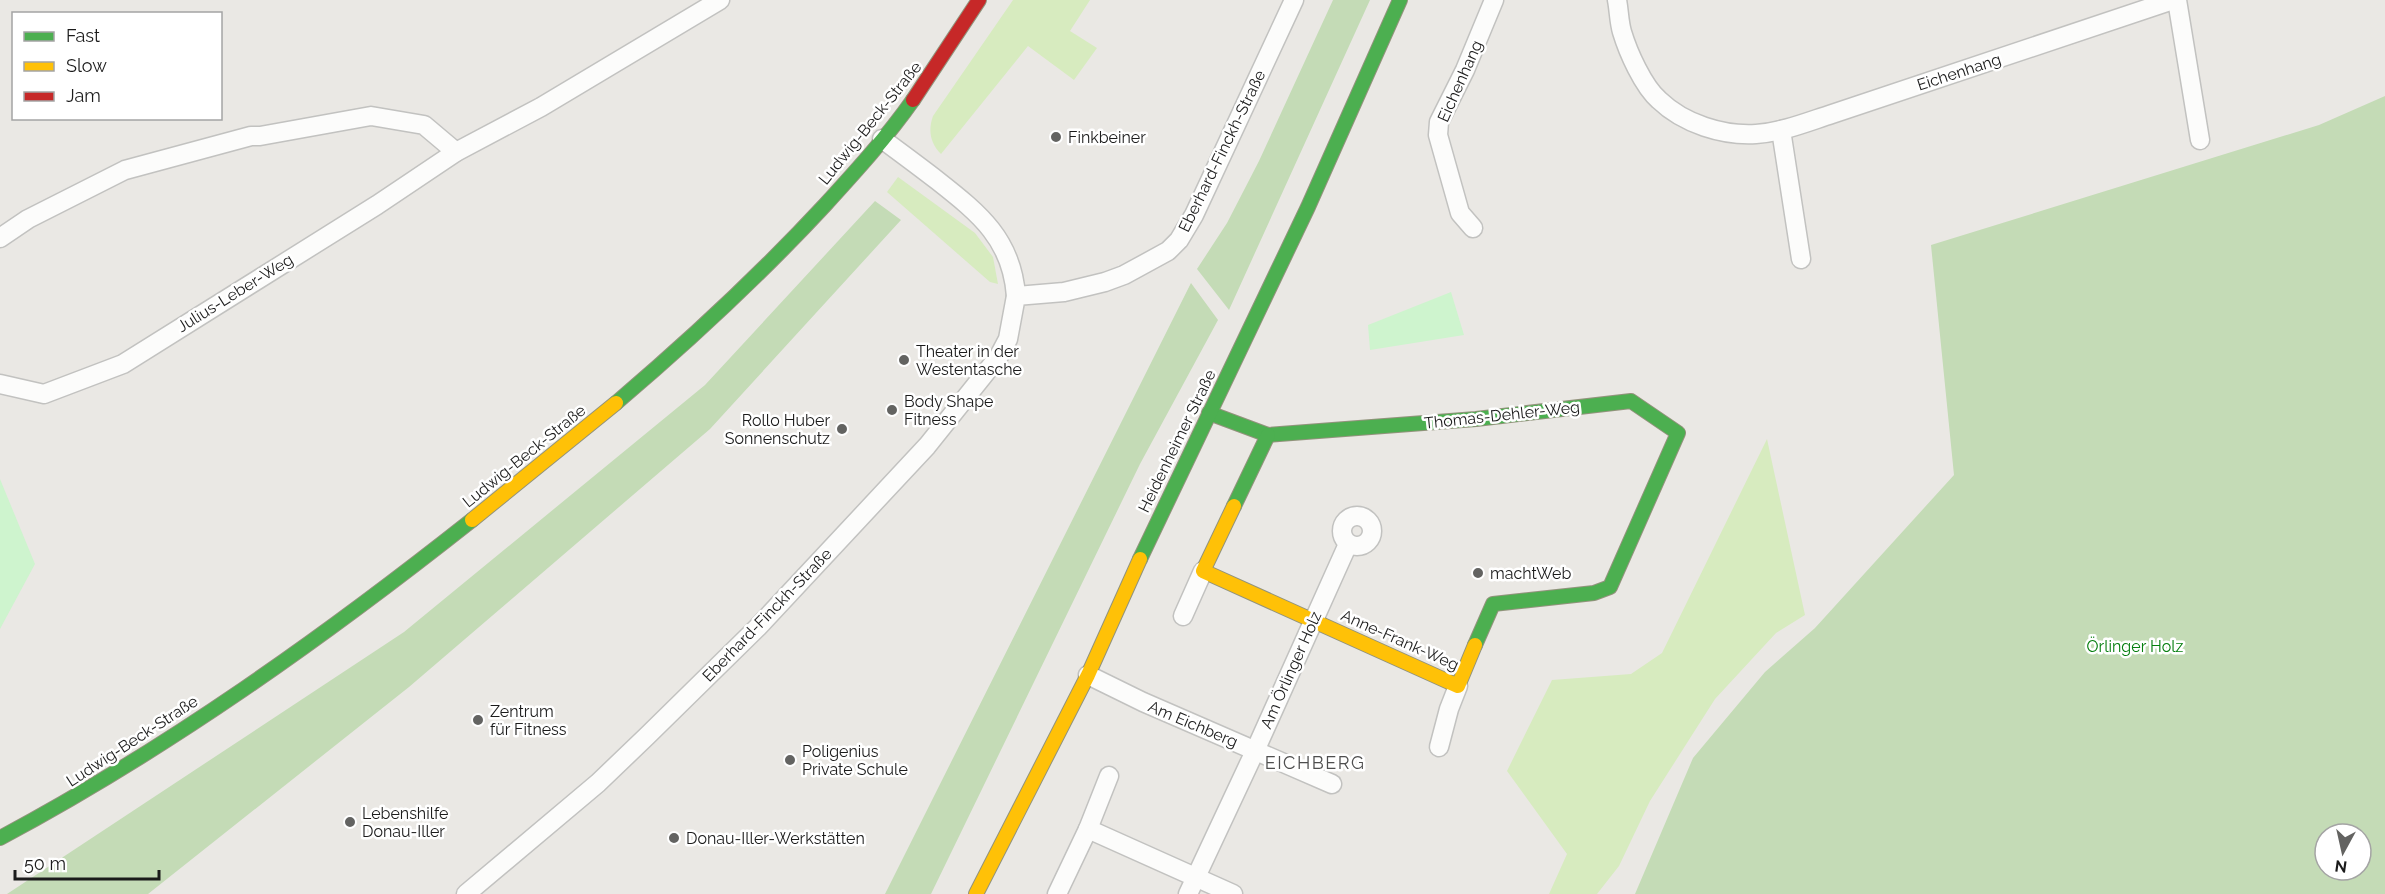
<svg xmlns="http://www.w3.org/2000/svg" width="2385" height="894" viewBox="0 0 2385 894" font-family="Raleway,sans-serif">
<rect width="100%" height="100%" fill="#eae8e4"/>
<!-- grass -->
<g fill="#d7ebbf">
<path d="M1013,0H1090L1070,31L1097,48L1074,80L1028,46L941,154C930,143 928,130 933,116Z"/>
<polygon points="898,177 975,233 993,257 998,284 990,282 887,192"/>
<polygon points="1767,439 1805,615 1776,633 1715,699 1650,801 1619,866 1597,894 1549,894 1567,854 1507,771 1552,680 1631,674 1662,653"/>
</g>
<!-- forest -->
<g fill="#c4dbb6" fill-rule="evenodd">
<polygon points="1333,0 1370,0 1229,310 1197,269 1227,223 1259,161"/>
<path d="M2385,96V894H1635L1693,758L1765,672L1815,628L1954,475L1931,245L2319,125ZM2325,834H2361V870H2325Z"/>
<polygon points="875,201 901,220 710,429 409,687 148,894 7,894 404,632 705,385"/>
<polygon points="1191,283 1218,320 1140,464 931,894 885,894"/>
</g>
<!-- park -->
<g fill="#cef4ce">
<polygon points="1451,292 1464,335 1370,350 1368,325"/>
<polygon points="0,479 35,564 0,629"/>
</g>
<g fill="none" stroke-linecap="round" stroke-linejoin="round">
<!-- street casing -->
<g stroke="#c2c2c0" stroke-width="21">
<g id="street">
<path d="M1617,0C1619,10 1619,22 1622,32C1628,52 1643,86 1659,100C1684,124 1723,136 1756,134C1783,132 1807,122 1832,114L2173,0"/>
<polyline points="2177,0 2200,140"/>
<polyline points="1781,130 1801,259"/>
<path d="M882,139C901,153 920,167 938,181C980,214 1012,240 1016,296"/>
<polyline points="1473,228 1460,213 1438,135 1439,122 1465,70 1494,0"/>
<polyline points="0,238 28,219 125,170 251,136 260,136 371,116 424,125 456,152"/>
<polyline points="0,384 44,394 123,364 377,205 456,152 541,107 720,0"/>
<circle cx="1357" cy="531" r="15"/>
<polyline points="1183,616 1203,571"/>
<polyline points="1088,675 1143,702 1332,784"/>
<polyline points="1439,747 1449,709 1458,686"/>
<polyline points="1088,829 1233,894"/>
<polyline points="466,894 598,783 647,736 758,627 927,446 999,356 1008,339 1016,296 1064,292 1105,282 1124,275 1168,251 1179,240 1194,215 1294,0"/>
<polyline points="1057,894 1088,829 1109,776"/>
<polyline points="1188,894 1255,751 1348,544"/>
</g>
</g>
<!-- fast casing -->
<g stroke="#92937c" stroke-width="16">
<g id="fast">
<path d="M616,403C689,341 760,275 825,205C856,171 887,137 913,100"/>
<polyline points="1209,413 1268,435 1476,419 1631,401 1678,433 1610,587 1594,593 1493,604 1475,645"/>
<polyline points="1234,506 1268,435"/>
<polyline points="1140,559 1308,207 1400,0"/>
<path d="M0,838C167,749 324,637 472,520"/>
</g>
</g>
<!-- slow casing -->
<g stroke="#92937c" stroke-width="16">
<g id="slow">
<polyline points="1234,506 1203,571 1458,686 1475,645"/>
<polyline points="472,520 616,403"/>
<polyline points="976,894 1088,675 1140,559"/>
</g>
</g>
<!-- jam casing -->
<g stroke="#92937c" stroke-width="16">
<polyline id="jam" points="913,100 979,0"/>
</g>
<!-- street -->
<use href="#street" stroke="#fcfcfb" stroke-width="18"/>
<!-- fast -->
<use href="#fast" stroke="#4caf50" stroke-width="14"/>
<!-- slow -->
<use href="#slow" stroke="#ffc107" stroke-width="14"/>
<!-- jam -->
<use href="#jam" stroke="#c62828" stroke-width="14"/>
</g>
<!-- markers -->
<g fill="#636361" stroke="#fff" stroke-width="2">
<circle cx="1056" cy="137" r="6"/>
<circle cx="904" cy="360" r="6"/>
<circle cx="892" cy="410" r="6"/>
<circle cx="842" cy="429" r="6"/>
<circle cx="1478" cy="573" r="6"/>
<circle cx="478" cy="720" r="6"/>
<circle cx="790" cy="760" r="6"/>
<circle cx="350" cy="822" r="6"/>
<circle cx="674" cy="838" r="6"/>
</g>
<g text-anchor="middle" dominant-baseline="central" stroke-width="5" stroke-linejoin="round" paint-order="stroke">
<!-- street labels -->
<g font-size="16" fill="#1b1b1b" stroke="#fff">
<text transform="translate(1959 72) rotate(-18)">Eichenhang</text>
<text transform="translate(1460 81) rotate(-66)">Eichenhang</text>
<text transform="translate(870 123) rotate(-51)">Ludwig-Beck-Straße</text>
<text transform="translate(1222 151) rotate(-64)">Eberhard-Finckh-Straße</text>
<text transform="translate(235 293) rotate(-32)">Julius-Leber-Weg</text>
<text transform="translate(1502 415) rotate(-6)">Thomas-Dehler-Weg</text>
<text transform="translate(1177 441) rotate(-64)">Heidenheimer Straße</text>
<text transform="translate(524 456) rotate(-39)">Ludwig-Beck-Straße</text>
<text transform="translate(767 615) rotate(-46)">Eberhard-Finckh-Straße</text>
<text transform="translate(1400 640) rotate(24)">Anne-Frank-Weg</text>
<text transform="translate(1291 670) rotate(-66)">Am Örlinger Holz</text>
<text transform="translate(1193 724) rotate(23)">Am Eichberg</text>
<text transform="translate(132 741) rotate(-33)">Ludwig-Beck-Straße</text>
</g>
<!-- poi labels -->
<g font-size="16" fill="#1b1b1b" stroke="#fff" text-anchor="start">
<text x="1068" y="137">Finkbeiner</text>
<text x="916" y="351">Theater in der<tspan x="916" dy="18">Westentasche</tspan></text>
<text x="904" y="401">Body Shape<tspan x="904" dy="18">Fitness</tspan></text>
<text x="830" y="420" text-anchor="end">Rollo Huber<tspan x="830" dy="18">Sonnenschutz</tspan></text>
<text x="1490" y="573">machtWeb</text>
<text x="490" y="711">Zentrum<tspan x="490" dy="18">für Fitness</tspan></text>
<text x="802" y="751">Poligenius<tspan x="802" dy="18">Private Schule</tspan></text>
<text x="362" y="813">Lebenshilfe<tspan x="362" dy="18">Donau-Iller</tspan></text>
<text x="686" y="838">Donau-Iller-Werkstätten</text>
</g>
<!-- park labels -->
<g font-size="16" fill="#047e0d" stroke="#fff">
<text x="2135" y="646">Örlinger Holz</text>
</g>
<!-- neighbourhood labels -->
<g font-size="18" letter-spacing="1.5" fill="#4e4e4e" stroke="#fff">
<text x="1315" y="762">EICHBERG</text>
</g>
</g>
<!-- legend -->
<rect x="12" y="12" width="210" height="108" fill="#ffffff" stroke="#a4a4a4" stroke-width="1.5"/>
<rect x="24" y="32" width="30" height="9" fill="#4caf50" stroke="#a4a4a4" stroke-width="1.5"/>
<text x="66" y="42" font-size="18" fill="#1b1b1b">Fast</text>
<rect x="24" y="62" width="30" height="9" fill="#ffc107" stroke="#a4a4a4" stroke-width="1.5"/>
<text x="66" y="72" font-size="18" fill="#1b1b1b">Slow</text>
<rect x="24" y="92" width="30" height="9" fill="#c62828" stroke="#a4a4a4" stroke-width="1.5"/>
<text x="66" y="102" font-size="18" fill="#1b1b1b">Jam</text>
<!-- north arrow -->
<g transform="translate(2343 852) rotate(188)"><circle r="28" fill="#ffffff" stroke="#a4a4a4" stroke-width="1.5"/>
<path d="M0-4.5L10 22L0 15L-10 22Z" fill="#636361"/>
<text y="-9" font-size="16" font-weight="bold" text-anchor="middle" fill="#1b1b1b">N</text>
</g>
<!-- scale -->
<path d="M15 870v9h144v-9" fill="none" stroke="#1b1b1b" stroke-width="3"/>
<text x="24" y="870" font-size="18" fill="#1b1b1b" stroke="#ffffff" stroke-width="4.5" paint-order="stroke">50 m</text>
</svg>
